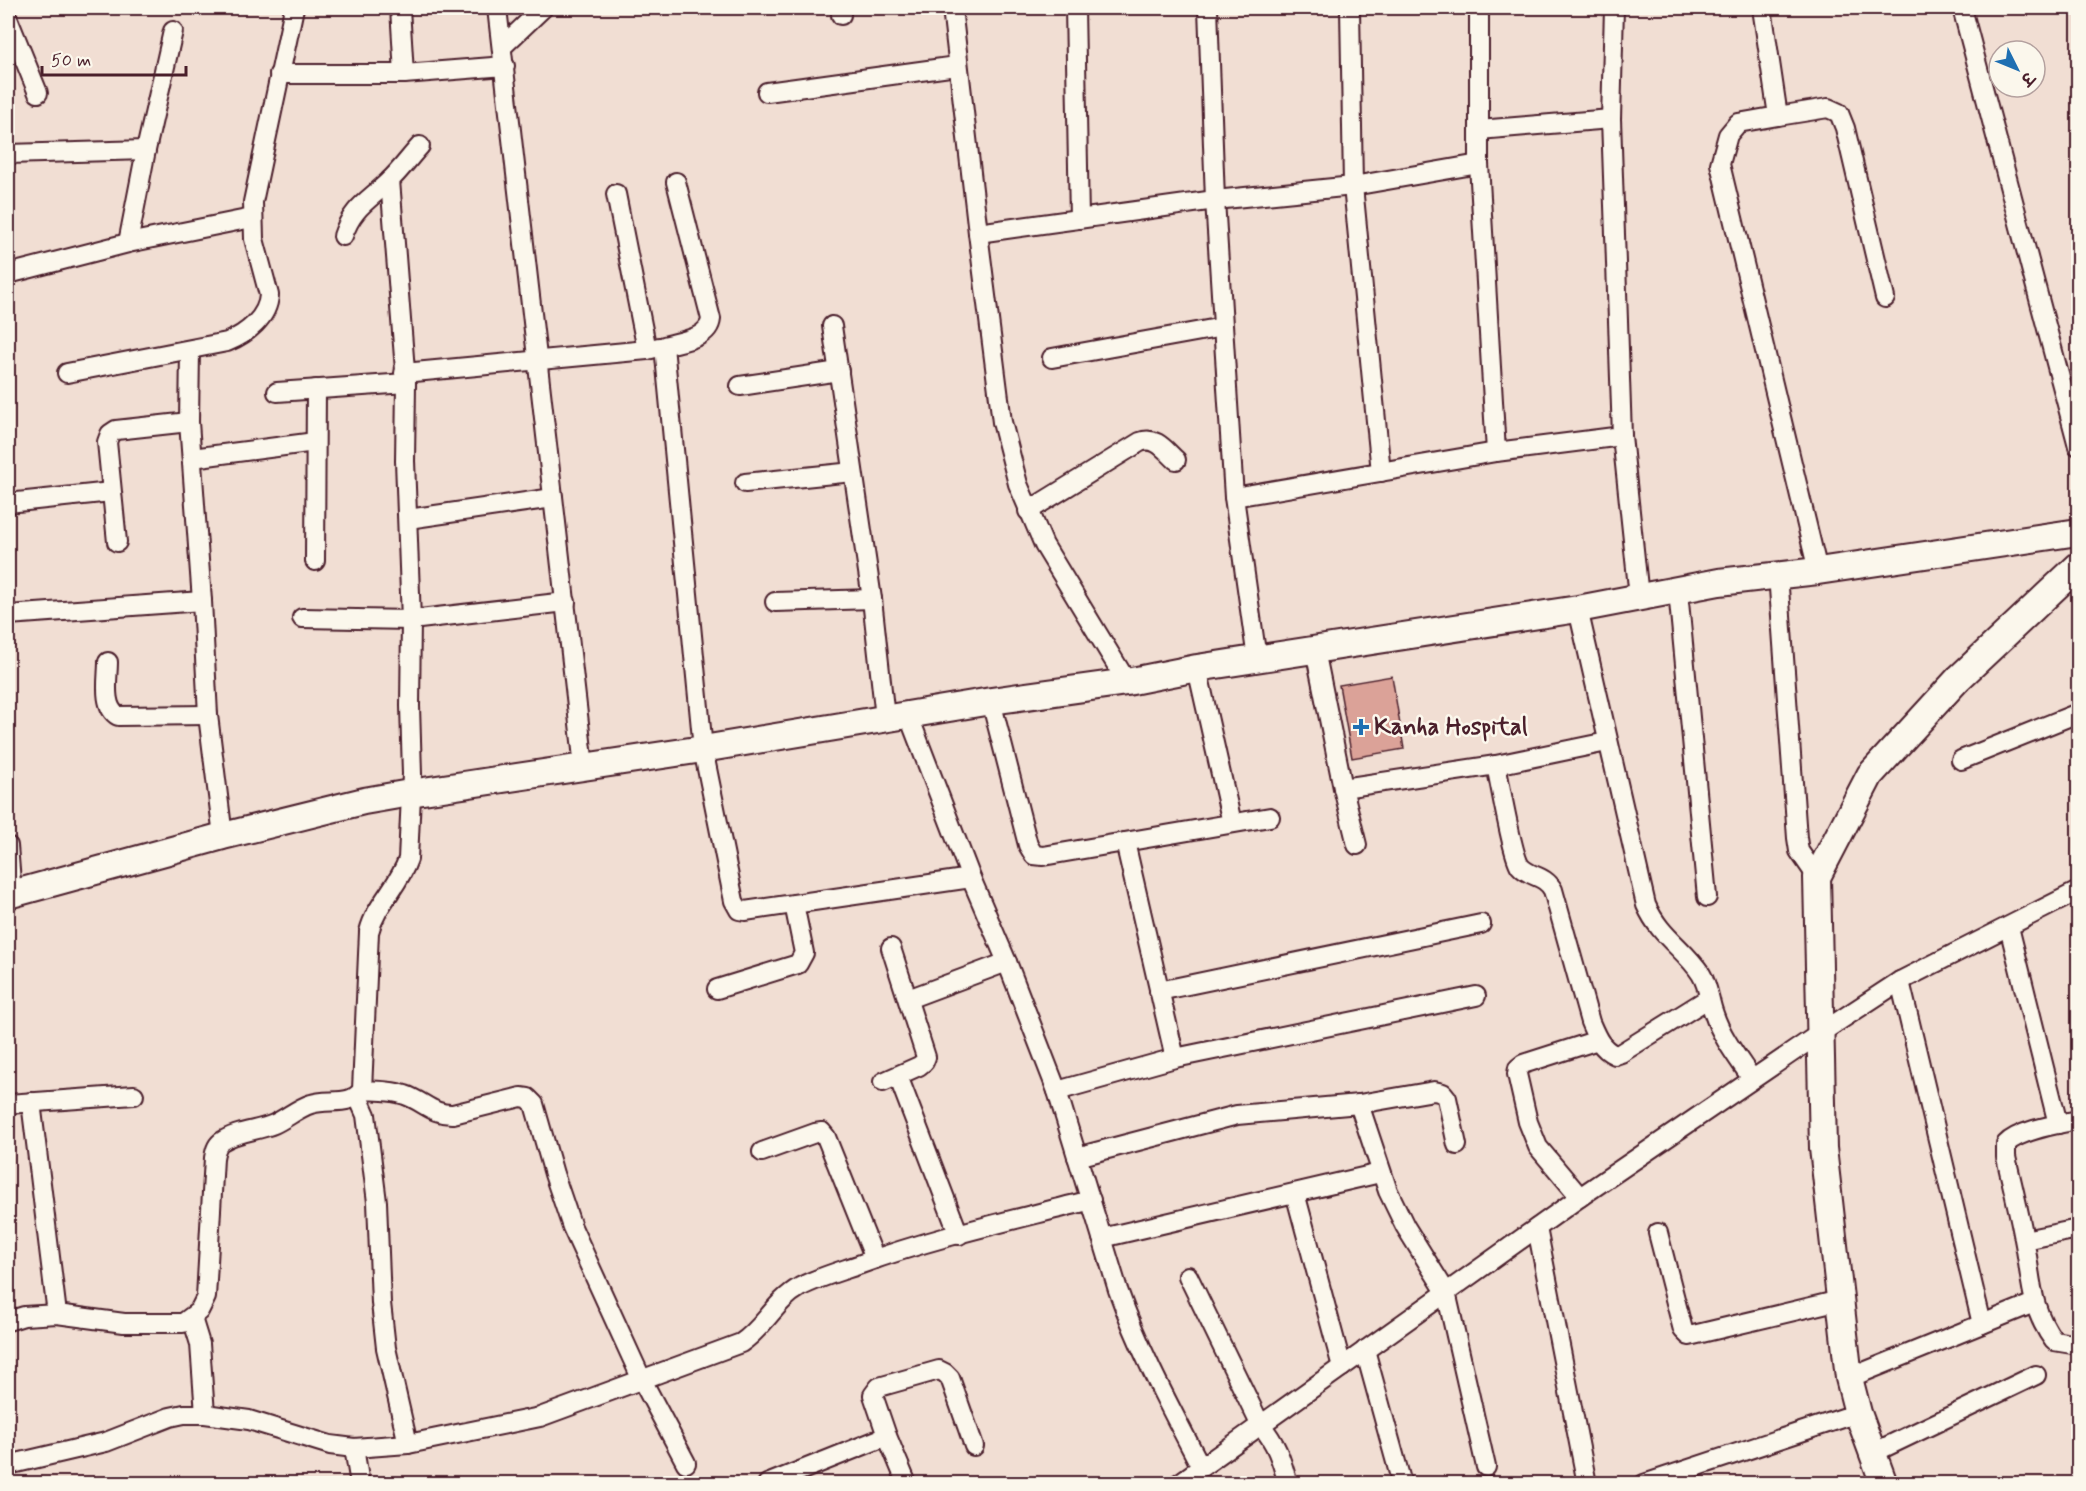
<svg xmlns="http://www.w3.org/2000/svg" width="2086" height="1491" viewBox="0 0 2086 1491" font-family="Mynerve,'Playpen Sans Deva',sans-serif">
<rect width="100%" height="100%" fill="#f1ded3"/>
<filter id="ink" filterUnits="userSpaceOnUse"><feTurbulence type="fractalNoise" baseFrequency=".0167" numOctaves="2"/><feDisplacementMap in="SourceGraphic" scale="12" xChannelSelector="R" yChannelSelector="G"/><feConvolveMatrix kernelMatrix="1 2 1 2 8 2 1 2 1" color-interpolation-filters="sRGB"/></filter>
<g filter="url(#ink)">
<!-- building -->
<polygon fill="#dba298" stroke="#4a1f2b" stroke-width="1.5" points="1392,676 1404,749 1352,758 1339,685"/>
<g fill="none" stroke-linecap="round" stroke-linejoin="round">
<!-- street casing -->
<g stroke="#4a1f2b" stroke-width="22">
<g id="street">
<polyline points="400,8 404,74"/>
<polyline points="497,8 584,767"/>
<polyline points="841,8 841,15"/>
<polyline points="952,8 978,233 1215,200 1353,186 1479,164"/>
<polyline points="1075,8 1079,219"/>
<polyline points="1208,8 1215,200 1234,497 1257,659"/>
<polyline points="1350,8 1353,186 1381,472"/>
<polyline points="1479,8 1479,164 1496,452 1622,436"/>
<polyline points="1614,8 1611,119 1622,436 1639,597"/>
<polyline points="1762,8 1778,116 1738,123 1728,135 1720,164 1818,571"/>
<polyline points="1962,8 2078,446"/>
<polyline points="8,19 38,93"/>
<polyline points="503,46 543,8"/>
<polyline points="279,74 404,74 505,66"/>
<polyline points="767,92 957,66"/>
<polyline points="1778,116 1828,108 1839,113 1845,128 1885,298"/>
<polyline points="1479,130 1611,119"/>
<polyline points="8,154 146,150"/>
<path d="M676,182L711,319C709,339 680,341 664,346L703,749L734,901L739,910L745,911L971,878"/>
<polyline points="616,194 647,350 659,347"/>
<polyline points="978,233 1002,422 1018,484 1044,545 1127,682"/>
<path d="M343,236C352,208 368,201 388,182C400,171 409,158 420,146"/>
<polyline points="128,243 146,150 173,31"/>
<polyline points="8,274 128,243 252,218"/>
<polyline points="832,326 872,599 885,718"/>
<polyline points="190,350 189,422 202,601 208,715 223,836"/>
<polyline points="1052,358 1223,327"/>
<path d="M67,373L227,342C247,334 268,317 269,295L254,239L253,202L294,8"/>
<polyline points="404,373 647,350"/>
<polyline points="740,386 839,371"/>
<polyline points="277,392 406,383"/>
<polyline points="192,458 315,442"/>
<polyline points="745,483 853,472"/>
<polyline points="1234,497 1496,452"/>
<polyline points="8,503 111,492"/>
<path d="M1028,511L1140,442C1156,436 1165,450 1176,460"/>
<polyline points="408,519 553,498"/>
<polyline points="117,542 107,442 110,434 116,430 189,422"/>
<polyline points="315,561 316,389"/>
<polyline points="1778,574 1797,838 1799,851 1817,877"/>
<polyline points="1678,591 1707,897"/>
<polyline points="775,602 872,599"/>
<path d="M1578,609L1646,905C1660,937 1684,948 1701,974C1709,987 1709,1001 1714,1014C1722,1038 1738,1058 1752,1079"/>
<polyline points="8,615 202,601"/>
<polyline points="302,618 411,620 566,602"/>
<polyline points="1315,650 1343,788 1357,845"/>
<path d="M108,662C108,678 102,707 118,716L208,715"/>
<polyline points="1197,668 1232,823"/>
<polyline points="991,701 1028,845 1034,855 1043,856 1270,817"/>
<path d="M908,714L971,878L1007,962L1057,1091L1118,1290C1140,1352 1171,1409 1201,1467"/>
<polyline points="1961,760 2078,713"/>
<path d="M1496,765C1500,783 1512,854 1520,866C1530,878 1544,874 1553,890L1590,1022C1596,1036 1601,1049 1615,1055L1621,1053L1709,998"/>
<polyline points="1343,788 1496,765 1607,742"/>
<polyline points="1125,842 1175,1058"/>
<polyline points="8,846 12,894"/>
<polyline points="2009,927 2058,1124"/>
<polyline points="1900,981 1982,1324"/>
<polyline points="717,989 798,964 804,953 794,904"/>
<polyline points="1159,991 1481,924"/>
<polyline points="908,999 1007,962"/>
<polyline points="898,1076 959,1235"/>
<polyline points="883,1082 919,1066 924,1062 926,1057 891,948"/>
<path d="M362,1090C376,1091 392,1090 405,1095C423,1101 433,1115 453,1114L521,1097L528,1098L534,1104L554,1174L572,1227L642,1380L686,1463"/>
<polyline points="1057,1091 1175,1058 1476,996"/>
<polyline points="358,1097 366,1115 377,1202 381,1303 386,1348 408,1444"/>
<polyline points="31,1102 57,1314"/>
<polyline points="8,1104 134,1095"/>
<polyline points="1359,1104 1388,1191 1405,1226 1446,1292 1486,1467"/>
<path d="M2078,1120C2059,1124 2019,1130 2006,1144V1157C2012,1184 2019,1211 2024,1239C2032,1278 2029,1307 2054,1341L2072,1344L2078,1343"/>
<polyline points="762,1152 815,1133 822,1132 826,1137 875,1259"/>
<polyline points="1077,1157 1237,1115 1359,1104 1434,1091 1443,1093 1447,1098 1457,1145"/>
<polyline points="1295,1193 1342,1367"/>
<polyline points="1580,1197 1538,1147 1528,1122 1517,1074 1518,1068 1523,1064 1598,1040"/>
<polyline points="1537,1228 1587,1484"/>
<polyline points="1658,1233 1683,1330 1689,1336 1840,1300"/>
<polyline points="1102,1238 1380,1173"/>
<polyline points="2025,1240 2078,1229"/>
<path d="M1188,1276L1260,1424C1277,1444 1281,1459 1288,1484"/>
<polyline points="192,1318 200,1344 205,1414"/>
<path d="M8,1321L24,1316L57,1314L124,1323H183L199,1311L206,1297L214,1158C215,1152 216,1146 221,1142C236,1131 258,1131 274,1124C287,1118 298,1108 311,1104C328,1098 351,1107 362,1090L369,932C376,904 399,886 408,859L412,774L410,706L411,620L405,461L406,383L390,180"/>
<polyline points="1365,1350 1402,1484"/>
<polyline points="1849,1378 2034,1303"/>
<polyline points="354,1448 360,1484"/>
<polyline points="1873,1453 2036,1375"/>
<path d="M8,1465L106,1442L170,1417L184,1414H205L249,1420L330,1445L354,1448L408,1444L540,1417L741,1343C764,1328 775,1301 800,1287C819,1277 841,1271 861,1264C935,1237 1014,1220 1091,1200"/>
<polyline points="767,1484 887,1436"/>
<polyline points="907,1484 887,1436 873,1395 879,1387 939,1370 945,1373 950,1378 974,1446"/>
<polyline points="1178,1484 1580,1197 1819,1034 1900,981 2078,891"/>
<polyline points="1644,1484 1858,1413"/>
</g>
</g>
<!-- secondary casing -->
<g stroke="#4a1f2b" stroke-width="30">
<g id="secondary">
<polyline points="8,895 223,836 364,801 410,793 703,749 991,701 1127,682 1197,668 1578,609 1719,582 1818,571 2078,532"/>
<polyline points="1884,1484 1858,1413 1849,1378 1823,1148 1817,877 1870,775 1958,679 2078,566"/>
</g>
</g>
<!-- street -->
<use href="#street" stroke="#fbf7ec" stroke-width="18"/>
<!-- secondary -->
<use href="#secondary" stroke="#fbf7ec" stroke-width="26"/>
</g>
</g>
<!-- markers -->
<path fill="#1f6fb2" stroke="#fbf7ec" stroke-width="2" d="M1358 718h6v6h6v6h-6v6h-6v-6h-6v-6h6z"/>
<g text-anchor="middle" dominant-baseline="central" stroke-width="5" stroke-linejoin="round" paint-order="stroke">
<!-- poi labels -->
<g font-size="24" font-weight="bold" fill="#4a1f2b" stroke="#fbf7ec" text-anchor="start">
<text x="1374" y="727">Kanha Hospital</text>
</g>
</g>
<!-- margin -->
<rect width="2086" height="1491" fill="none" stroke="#fbf7ec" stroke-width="30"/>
<rect x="15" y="15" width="2056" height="1461" fill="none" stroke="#4a1f2b" stroke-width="2" filter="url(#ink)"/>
<!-- north arrow -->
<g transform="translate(2017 69) rotate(133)"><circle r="28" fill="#fbf7ec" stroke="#b4a19f" stroke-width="1.5"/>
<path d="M0-4.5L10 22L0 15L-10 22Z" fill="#1f6fb2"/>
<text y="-9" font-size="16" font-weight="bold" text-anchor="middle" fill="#4a1f2b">उ</text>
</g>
<!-- scale -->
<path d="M42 66v9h144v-9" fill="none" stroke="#4a1f2b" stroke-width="3"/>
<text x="51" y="66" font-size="18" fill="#4a1f2b" stroke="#fbf7ec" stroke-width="4.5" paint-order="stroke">50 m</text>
</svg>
